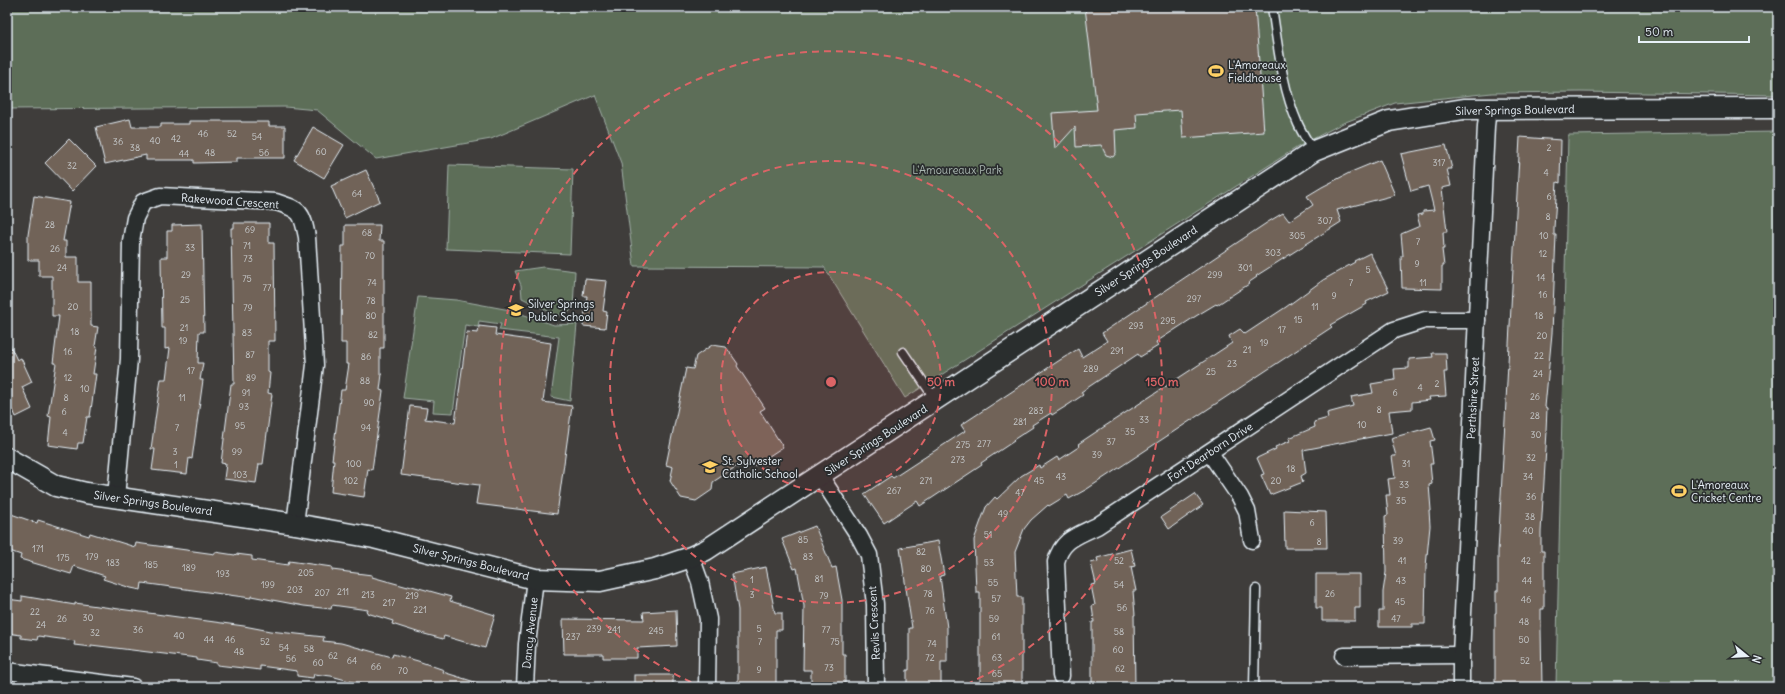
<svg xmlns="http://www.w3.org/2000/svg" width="1785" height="694" viewBox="0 0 1785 694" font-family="Delius,sans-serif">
<rect width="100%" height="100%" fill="#3f3d3b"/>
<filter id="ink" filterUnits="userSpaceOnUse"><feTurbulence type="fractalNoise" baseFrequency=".025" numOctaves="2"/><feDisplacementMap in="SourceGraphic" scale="8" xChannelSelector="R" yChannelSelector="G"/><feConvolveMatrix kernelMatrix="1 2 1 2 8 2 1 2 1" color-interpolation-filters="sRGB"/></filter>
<g filter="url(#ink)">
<!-- green -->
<g fill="#5d6e58" stroke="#a2b0a8">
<polygon points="7,7 1778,7 1778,95 1580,92 1492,93 1395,103 1343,123 1296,148 905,398 824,267 634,266 621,163 595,95 491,139 376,159 317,110 285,107 7,109"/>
<polygon points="1778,132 1778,687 1556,687 1568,135"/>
<polygon points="449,165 573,169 570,254 446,249"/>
<polygon points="543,267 575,271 573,308 566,315 556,315 522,298 521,285 515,271"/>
<polygon points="418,297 456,300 510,310 554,325 577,324 570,401 551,397 559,337 499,330 501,324 479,321 478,327 465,325 453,413 433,412 434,401 403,398"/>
</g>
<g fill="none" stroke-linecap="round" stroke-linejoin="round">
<!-- stream -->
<polyline stroke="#8e9ca9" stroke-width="4.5" points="1702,7 1721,7"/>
</g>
<!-- building -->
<g fill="#716358" stroke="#e8f1f8">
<polygon points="1085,7 1255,7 1264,132 1183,138 1181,110 1136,113 1137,128 1115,130 1116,153 1113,157 1106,155 1101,145 1076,147 1075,127 1055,149 1052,113 1097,110"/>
<polygon points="130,119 132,127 161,127 161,124 189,124 189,121 241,121 241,122 269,122 269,126 285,126 285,158 237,158 237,162 194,163 194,160 146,160 146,155 105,164 96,127"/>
<polygon points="313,127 344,145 324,178 294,160"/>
<polygon points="1520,137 1561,140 1560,183 1557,182 1554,228 1554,235 1556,235 1552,333 1545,407 1547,408 1546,431 1547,431 1541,532 1541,551 1544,551 1544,609 1541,609 1541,630 1542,687 1508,687 1508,685 1495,685 1495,613 1496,613 1496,591 1498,591 1498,552"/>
<polygon points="69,139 96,166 72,191 45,163"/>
<polygon points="1446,145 1452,169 1447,169 1451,186 1442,188 1447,232 1443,232 1444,249 1442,249 1444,266 1442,266 1442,289 1402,288 1401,256 1403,256 1401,234 1420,226 1417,215 1423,214 1423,211 1434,210 1428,186 1411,191 1401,154"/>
<polygon points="1380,160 1395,195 1337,210 1341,222 1256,276 1257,277 1248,283 1249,284 1217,305 1216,304 1196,316 1156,342 1158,346 1140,357 1138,354 1081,392 1083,395 1068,405 1052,415 1051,413 1032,425 1033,427 1013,440 1014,441 981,463 982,465 920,506 917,501 884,523 864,494 891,476 893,478 965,431 961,425 1060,360 1078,349 1082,357 1107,341 1102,333 1268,222 1283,213 1289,221 1313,205 1307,196 1322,187 1351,172"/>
<polygon points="366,170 380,201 345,218 331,186"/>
<polygon points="34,196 70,202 63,241 66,241 66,257 78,257 78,282 91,282 91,326 98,327 95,346 97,347 93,374 96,374 90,417 87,417 83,443 78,443 77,449 48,445 51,417 48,416 56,363 53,363 59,316 52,316 52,276 39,276 39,260 28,260 28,235"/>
<polygon points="234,223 269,223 269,243 274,243 275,341 268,341 268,372 270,373 268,393 272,394 263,464 259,464 256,483 224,479 226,464 221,463 231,384 234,384 231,228 234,228"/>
<polygon points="202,224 204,332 199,332 198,363 203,363 200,380 203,380 192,459 189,458 187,474 152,470 155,449 151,449 157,406 161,379 166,379 170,348 165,349 165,328 162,328 161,257 167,257 167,231 172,231 172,225"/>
<polygon points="345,225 380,225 379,241 384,241 384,348 380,348 380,374 382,374 380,390 383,391 372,470 368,469 364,497 331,492 334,460 332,460 341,390 345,390 349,364 346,364 346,343 341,343 342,246 345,246"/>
<polygon points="1370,253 1389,291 1366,302 1367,304 1330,325 1332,327 1087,489 1069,499 1067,495 1049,506 1048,505 1031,520 1024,529 1015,552 1017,597 1022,597 1022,687 980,687 980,592 976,592 974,540 986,507 995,497 997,499 1021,476 1039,465 1040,468 1057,457 1059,460 1080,446 1078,444 1096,432 1232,343 1229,336 1240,329 1245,334 1286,307 1323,280 1355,262 1354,261"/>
<polygon points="585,279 607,281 603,311 607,312 605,328 583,326 587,296 583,296"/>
<polygon points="479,326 496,328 495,335 551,343 543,402 572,406 557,514 476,504 479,485 401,475 410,406 427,408 425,419 455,423 467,332 478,333"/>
<polygon points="7,339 17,360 21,358 32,382 22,387 32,409 16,417 13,410 7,413"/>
<polygon points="712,345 726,347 738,364 737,366 765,408 760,411 783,447 754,466 751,460 738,468 737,466 713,482 712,490 696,501 681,498 670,481 673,467 666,465 686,368 693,369 696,356"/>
<polygon points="1432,353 1446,353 1447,372 1444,372 1446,396 1429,397 1430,400 1412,402 1412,409 1389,411 1392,433 1303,450 1306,473 1301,476 1303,482 1270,495 1261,475 1264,474 1257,458 1276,449 1275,447 1290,441 1289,438 1315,427 1314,422 1328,418 1327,413 1353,406 1351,397 1373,393 1371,384 1395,380 1394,369 1409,368 1409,359 1433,357"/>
<polygon points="1431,427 1435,440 1430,441 1433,464 1430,464 1432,484 1429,485 1431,510 1429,510 1430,526 1426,566 1425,624 1412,624 1412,627 1379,627 1379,611 1383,611 1383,592 1386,572 1385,516 1388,515 1386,495 1390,495 1388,479 1395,478 1392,456 1396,456 1391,438"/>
<polygon points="1195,494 1203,505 1169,529 1161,517"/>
<polygon points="1284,510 1326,512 1327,548 1285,548"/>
<polygon points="11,514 37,523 38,520 89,536 90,533 135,547 136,543 215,554 215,552 235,555 236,554 252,556 252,560 288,565 289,561 332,567 332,570 372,575 372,577 408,587 408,585 451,597 450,601 495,615 485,648 444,636 443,639 417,632 392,624 393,621 367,613 368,610 332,605 331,609 304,606 251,596 251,598 142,583 141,590 131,588 103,579 105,576 74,566 71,574 20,559 21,555 7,550 7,520 9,520"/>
<polygon points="815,526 832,568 836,567 842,600 842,654 845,654 845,686 811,686 811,670 803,670 804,606 797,568 794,569 782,539"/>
<polygon points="938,541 944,575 940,576 947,628 947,662 941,662 941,687 907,687 907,670 909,670 909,628 912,628 900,548"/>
<polygon points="1131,549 1135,566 1131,567 1136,591 1133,591 1135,615 1134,615 1135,687 1092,687 1092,622 1094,622 1092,606 1095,605 1091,585 1096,584 1091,563 1098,561 1097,558"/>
<polygon points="766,567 775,613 782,613 782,630 776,630 776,687 738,687 738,610 732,574"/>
<polygon points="1316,574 1360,574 1360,608 1355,608 1355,621 1322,621 1322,608 1316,608"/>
<polygon points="22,596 75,605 75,603 244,626 270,631 324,637 323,641 341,643 392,657 393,654 418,661 444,670 443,672 481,684 481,687 360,687 361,684 331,676 314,674 313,678 297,676 297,671 260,666 260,670 217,665 217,663 197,660 197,658 91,645 91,647 74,645 75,641 38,636 37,640 21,638 21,635 7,633 7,599 22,601"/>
<polygon points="676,610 677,646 637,648 637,658 603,658 603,654 564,654 563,619 644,620 643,612"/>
<rect x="634" y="675" width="39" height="12"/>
</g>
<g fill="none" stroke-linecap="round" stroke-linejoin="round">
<!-- service casing -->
<g stroke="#e8f1f8" stroke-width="11">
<g id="service">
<path d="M1272,7C1278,46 1282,88 1298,124C1302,133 1308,142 1313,151"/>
<polyline points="903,352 935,399"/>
<polyline points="1254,687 1256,589"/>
</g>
</g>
<!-- minor casing -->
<g stroke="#e8f1f8" stroke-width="19">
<g id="minor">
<polyline points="1210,453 1240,497 1247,511 1252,540"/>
<polyline points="820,476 859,536 869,555 875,604 876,687"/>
<path d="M116,497L129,359L131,241L135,218L143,202L160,196L276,202C301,210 302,212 307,237L315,365L295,524"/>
<polyline points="691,557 700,582 708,619 707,687"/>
<polyline points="1344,656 1461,655"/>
<polyline points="7,671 133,687"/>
<path d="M1061,676L1056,562C1062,539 1077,536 1097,526L1394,330L1425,320H1477"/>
<polyline points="525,687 527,644 535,579"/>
<polyline points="1461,687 1461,655 1486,126 1488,109"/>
</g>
</g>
<!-- tertiary casing -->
<g stroke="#e8f1f8" stroke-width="23">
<polyline id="tertiary" points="7,458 56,486 86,493 295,524 374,538 535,579 600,581 655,569 691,557 706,550 1314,151 1389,121 1464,109 1778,108"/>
</g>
<!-- service -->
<use href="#service" stroke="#2a2d2e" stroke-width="8"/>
<!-- minor -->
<use href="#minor" stroke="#2a2d2e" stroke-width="16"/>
<!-- tertiary -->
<use href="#tertiary" stroke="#2a2d2e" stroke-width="20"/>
</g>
</g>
<!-- distance rings -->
<circle cx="831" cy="382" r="110" fill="#db6466" fill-opacity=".12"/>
<g fill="none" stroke="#db6466" stroke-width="2" stroke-dasharray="7 5">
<circle cx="831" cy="382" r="110"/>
<circle cx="831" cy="382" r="221"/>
<path d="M702 687A331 331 0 1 1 960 687"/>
</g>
<!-- icons -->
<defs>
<g id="stadium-bare" transform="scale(1.2)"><path d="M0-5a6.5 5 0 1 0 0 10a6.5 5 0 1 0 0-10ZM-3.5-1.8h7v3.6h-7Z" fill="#ffd166" stroke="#2a2d2e" stroke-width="2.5" paint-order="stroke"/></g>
<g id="school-bare" transform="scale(1.2)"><path d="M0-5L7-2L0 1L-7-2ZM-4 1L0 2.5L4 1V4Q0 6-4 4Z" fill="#ffd166" stroke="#2a2d2e" stroke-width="2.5" paint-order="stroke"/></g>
</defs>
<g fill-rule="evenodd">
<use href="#stadium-bare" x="1216" y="71"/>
<use href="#school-bare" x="516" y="310"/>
<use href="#school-bare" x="710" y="467"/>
<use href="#stadium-bare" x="1679" y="491"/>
</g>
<g text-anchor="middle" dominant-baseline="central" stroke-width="3.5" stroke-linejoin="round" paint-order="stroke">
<!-- number labels -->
<g font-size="9" fill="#caced0">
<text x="203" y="133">46</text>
<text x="232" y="133">52</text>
<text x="257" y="136">54</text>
<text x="176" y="138">42</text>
<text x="155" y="140">40</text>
<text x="118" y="141">36</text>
<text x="135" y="147">38</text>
<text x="1549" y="147">2</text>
<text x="321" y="151">60</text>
<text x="210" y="152">48</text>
<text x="264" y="152">56</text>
<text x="184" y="153">44</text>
<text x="1439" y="162">317</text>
<text x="72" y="165">32</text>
<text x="1546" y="172">4</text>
<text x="357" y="193">64</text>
<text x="1549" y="196">6</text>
<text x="1548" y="216">8</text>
<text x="1325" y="220">307</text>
<text x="50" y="224">28</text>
<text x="250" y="229">69</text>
<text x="367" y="232">68</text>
<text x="1297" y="235">305</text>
<text x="1544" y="235">10</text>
<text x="1418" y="241">7</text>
<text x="247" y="245">71</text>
<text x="190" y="247">33</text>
<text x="55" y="248">26</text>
<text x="1273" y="252">303</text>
<text x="1543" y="253">12</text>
<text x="370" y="255">70</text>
<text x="248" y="258">73</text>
<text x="1417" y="263">9</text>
<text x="62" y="267">24</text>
<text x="1245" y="267">301</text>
<text x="1368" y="269">5</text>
<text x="186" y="274">29</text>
<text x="1215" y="274">299</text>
<text x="1541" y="277">14</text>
<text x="247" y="278">75</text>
<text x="372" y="282">74</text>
<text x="1351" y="282">7</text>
<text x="1423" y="282">11</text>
<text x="267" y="287">77</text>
<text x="1543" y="294">16</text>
<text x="1334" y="295">9</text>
<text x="1194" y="298">297</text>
<text x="185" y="299">25</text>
<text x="371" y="300">78</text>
<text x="73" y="306">20</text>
<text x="1315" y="306">11</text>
<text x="248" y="307">79</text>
<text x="371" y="315">80</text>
<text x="1539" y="315">18</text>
<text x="1298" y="319">15</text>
<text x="1168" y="320">295</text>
<text x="1136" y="325">293</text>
<text x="184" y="327">21</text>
<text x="1282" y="329">17</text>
<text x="75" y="331">18</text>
<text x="247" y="332">83</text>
<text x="373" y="334">82</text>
<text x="1542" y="335">20</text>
<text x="183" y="340">19</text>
<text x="1264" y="342">19</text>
<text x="1247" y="349">21</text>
<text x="1117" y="350">291</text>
<text x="68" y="351">16</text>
<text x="250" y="354">87</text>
<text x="1539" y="355">22</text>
<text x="366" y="356">86</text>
<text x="1232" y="363">23</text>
<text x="1091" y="368">289</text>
<text x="191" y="370">17</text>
<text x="1211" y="371">25</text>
<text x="1538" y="373">24</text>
<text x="68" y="377">12</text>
<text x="251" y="377">89</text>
<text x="365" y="380">88</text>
<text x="1437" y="383">2</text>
<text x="1420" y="387">4</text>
<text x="85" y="388">10</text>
<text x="246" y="392">91</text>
<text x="1395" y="392">6</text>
<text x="1535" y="396">26</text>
<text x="66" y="397">8</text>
<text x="182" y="397">11</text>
<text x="369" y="402">90</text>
<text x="244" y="406">93</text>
<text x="1379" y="409">8</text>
<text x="1036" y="410">283</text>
<text x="64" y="411">6</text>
<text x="1535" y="415">28</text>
<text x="1144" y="419">33</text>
<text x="1020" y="421">281</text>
<text x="1362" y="424">10</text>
<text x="240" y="425">95</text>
<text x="177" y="427">7</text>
<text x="366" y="427">94</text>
<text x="1130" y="431">35</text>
<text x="65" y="432">4</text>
<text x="1536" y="434">30</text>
<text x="1111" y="441">37</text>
<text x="984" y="443">277</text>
<text x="963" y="444">275</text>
<text x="175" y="451">3</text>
<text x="237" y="451">99</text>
<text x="1097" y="454">39</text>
<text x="1531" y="457">32</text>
<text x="958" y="459">273</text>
<text x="354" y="463">100</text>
<text x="1406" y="463">31</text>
<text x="176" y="464">1</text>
<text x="1291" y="468">18</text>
<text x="240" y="474">103</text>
<text x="1061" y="476">43</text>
<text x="1528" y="476">34</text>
<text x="351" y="480">102</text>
<text x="926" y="480">271</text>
<text x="1039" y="480">45</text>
<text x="1276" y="480">20</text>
<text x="1404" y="484">33</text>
<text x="894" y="490">267</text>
<text x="1020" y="492">47</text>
<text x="1531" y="496">36</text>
<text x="1401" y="500">35</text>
<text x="1003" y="513">49</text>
<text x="1530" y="516">38</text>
<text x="1312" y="522">6</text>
<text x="1528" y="530">40</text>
<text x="988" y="534">51</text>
<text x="803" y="539">85</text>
<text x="1398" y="540">39</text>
<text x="1319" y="541">8</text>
<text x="38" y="548">171</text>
<text x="921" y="551">82</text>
<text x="92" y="556">179</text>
<text x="808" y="556">83</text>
<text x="63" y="557">175</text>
<text x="1119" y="560">52</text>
<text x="1402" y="560">41</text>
<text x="1526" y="560">42</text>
<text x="113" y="562">183</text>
<text x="989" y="562">53</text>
<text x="151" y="564">185</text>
<text x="189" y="567">189</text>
<text x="926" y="568">80</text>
<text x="306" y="572">205</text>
<text x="223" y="573">193</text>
<text x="819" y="578">81</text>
<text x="752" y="579">1</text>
<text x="1401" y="580">43</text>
<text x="1527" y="580">44</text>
<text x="993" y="582">55</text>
<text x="268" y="584">199</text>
<text x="1119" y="584">54</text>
<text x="295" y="589">203</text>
<text x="343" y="591">211</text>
<text x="322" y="592">207</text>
<text x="928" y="593">78</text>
<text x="1330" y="593">26</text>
<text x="368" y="594">213</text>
<text x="752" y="594">3</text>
<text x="412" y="595">219</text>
<text x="824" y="595">79</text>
<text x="996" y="598">57</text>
<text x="1526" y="599">46</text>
<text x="1400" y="601">45</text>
<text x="389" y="602">217</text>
<text x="1122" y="607">56</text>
<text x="420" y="609">221</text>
<text x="930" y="610">76</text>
<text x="35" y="611">22</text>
<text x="88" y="617">30</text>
<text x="62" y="618">26</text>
<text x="994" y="618">59</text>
<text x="1396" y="618">47</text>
<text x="1524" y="621">48</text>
<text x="41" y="624">24</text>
<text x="594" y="628">239</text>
<text x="759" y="628">5</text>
<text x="138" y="629">36</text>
<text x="614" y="629">241</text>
<text x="826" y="629">77</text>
<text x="656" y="630">245</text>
<text x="1119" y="631">58</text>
<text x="95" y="632">32</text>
<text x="179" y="635">40</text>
<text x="573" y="636">237</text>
<text x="996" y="636">61</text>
<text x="209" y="639">44</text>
<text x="230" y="639">46</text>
<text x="1524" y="639">50</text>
<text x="265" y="641">52</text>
<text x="760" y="641">7</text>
<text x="835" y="641">75</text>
<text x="932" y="643">74</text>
<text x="284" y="647">54</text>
<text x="309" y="648">58</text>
<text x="1118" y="649">60</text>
<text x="239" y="651">48</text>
<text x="333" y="655">62</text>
<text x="930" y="657">72</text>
<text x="997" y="657">63</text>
<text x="291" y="658">56</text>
<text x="352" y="660">64</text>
<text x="1525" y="660">52</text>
<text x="318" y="662">60</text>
<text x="376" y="666">66</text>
<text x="829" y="667">73</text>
<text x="1120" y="668">62</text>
<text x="759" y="669">9</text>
<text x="403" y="670">70</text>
<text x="997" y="673">65</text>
</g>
<!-- poi labels -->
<g font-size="11" fill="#e8f1f8" stroke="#2a2d2e" text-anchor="start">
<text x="1228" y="65">L'Amoreaux<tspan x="1228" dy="13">Fieldhouse</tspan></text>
<text x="528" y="304">Silver Springs<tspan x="528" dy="13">Public School</tspan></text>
<text x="722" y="461">St. Sylvester<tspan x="722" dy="13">Catholic School</tspan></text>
<text x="1691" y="485">L'Amoreaux<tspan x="1691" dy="13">Cricket Centre</tspan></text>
</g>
<!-- street labels -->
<g font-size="11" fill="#e8f1f8" stroke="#2a2d2e">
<text transform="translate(1515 110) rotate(-1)">Silver Springs Boulevard</text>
<text transform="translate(230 201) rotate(4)">Rakewood Crescent</text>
<text transform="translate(1146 261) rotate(-33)">Silver Springs Boulevard</text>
<text transform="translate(1473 398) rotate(-87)">Perthshire Street</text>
<text transform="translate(876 440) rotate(-33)">Silver Springs Boulevard</text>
<text transform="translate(1210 452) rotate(-33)">Fort Dearborn Drive</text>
<text transform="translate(153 503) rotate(8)">Silver Springs Boulevard</text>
<text transform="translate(471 562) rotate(14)">Silver Springs Boulevard</text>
<text transform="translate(874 623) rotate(-93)">Revlis Crescent</text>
<text transform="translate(530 633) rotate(-84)">Dancy Avenue</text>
</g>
<!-- park labels -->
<g font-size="11" fill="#a9b6b0" stroke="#2a2d2e">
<text x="957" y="170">L'Amoureaux Park</text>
</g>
</g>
<circle cx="831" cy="382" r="6" fill="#db6466" stroke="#2a2d2e" stroke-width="2"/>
<g font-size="12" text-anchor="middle" font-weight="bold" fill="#db6466" stroke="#2a2d2e" stroke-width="3.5" stroke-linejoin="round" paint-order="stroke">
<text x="941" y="386">50 m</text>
<text x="1052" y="386">100 m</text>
<text x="1162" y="386">150 m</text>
</g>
<!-- margin -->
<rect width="1785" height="694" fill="none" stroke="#2a2d2e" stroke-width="24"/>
<rect x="12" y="12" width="1761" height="670" fill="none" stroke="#e8f1f8" stroke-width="1.5" filter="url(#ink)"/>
<!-- north arrow -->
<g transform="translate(1747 656) rotate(108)" stroke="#2a2d2e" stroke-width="3" paint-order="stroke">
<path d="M0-3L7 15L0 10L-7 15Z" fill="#e8f1f8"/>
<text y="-6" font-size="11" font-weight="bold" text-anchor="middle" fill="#e8f1f8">N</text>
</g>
<!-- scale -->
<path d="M1639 36v6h110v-6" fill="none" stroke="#e8f1f8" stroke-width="2"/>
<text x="1645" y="36" font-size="12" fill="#e8f1f8" stroke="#2a2d2e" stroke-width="3" paint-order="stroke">50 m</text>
</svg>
